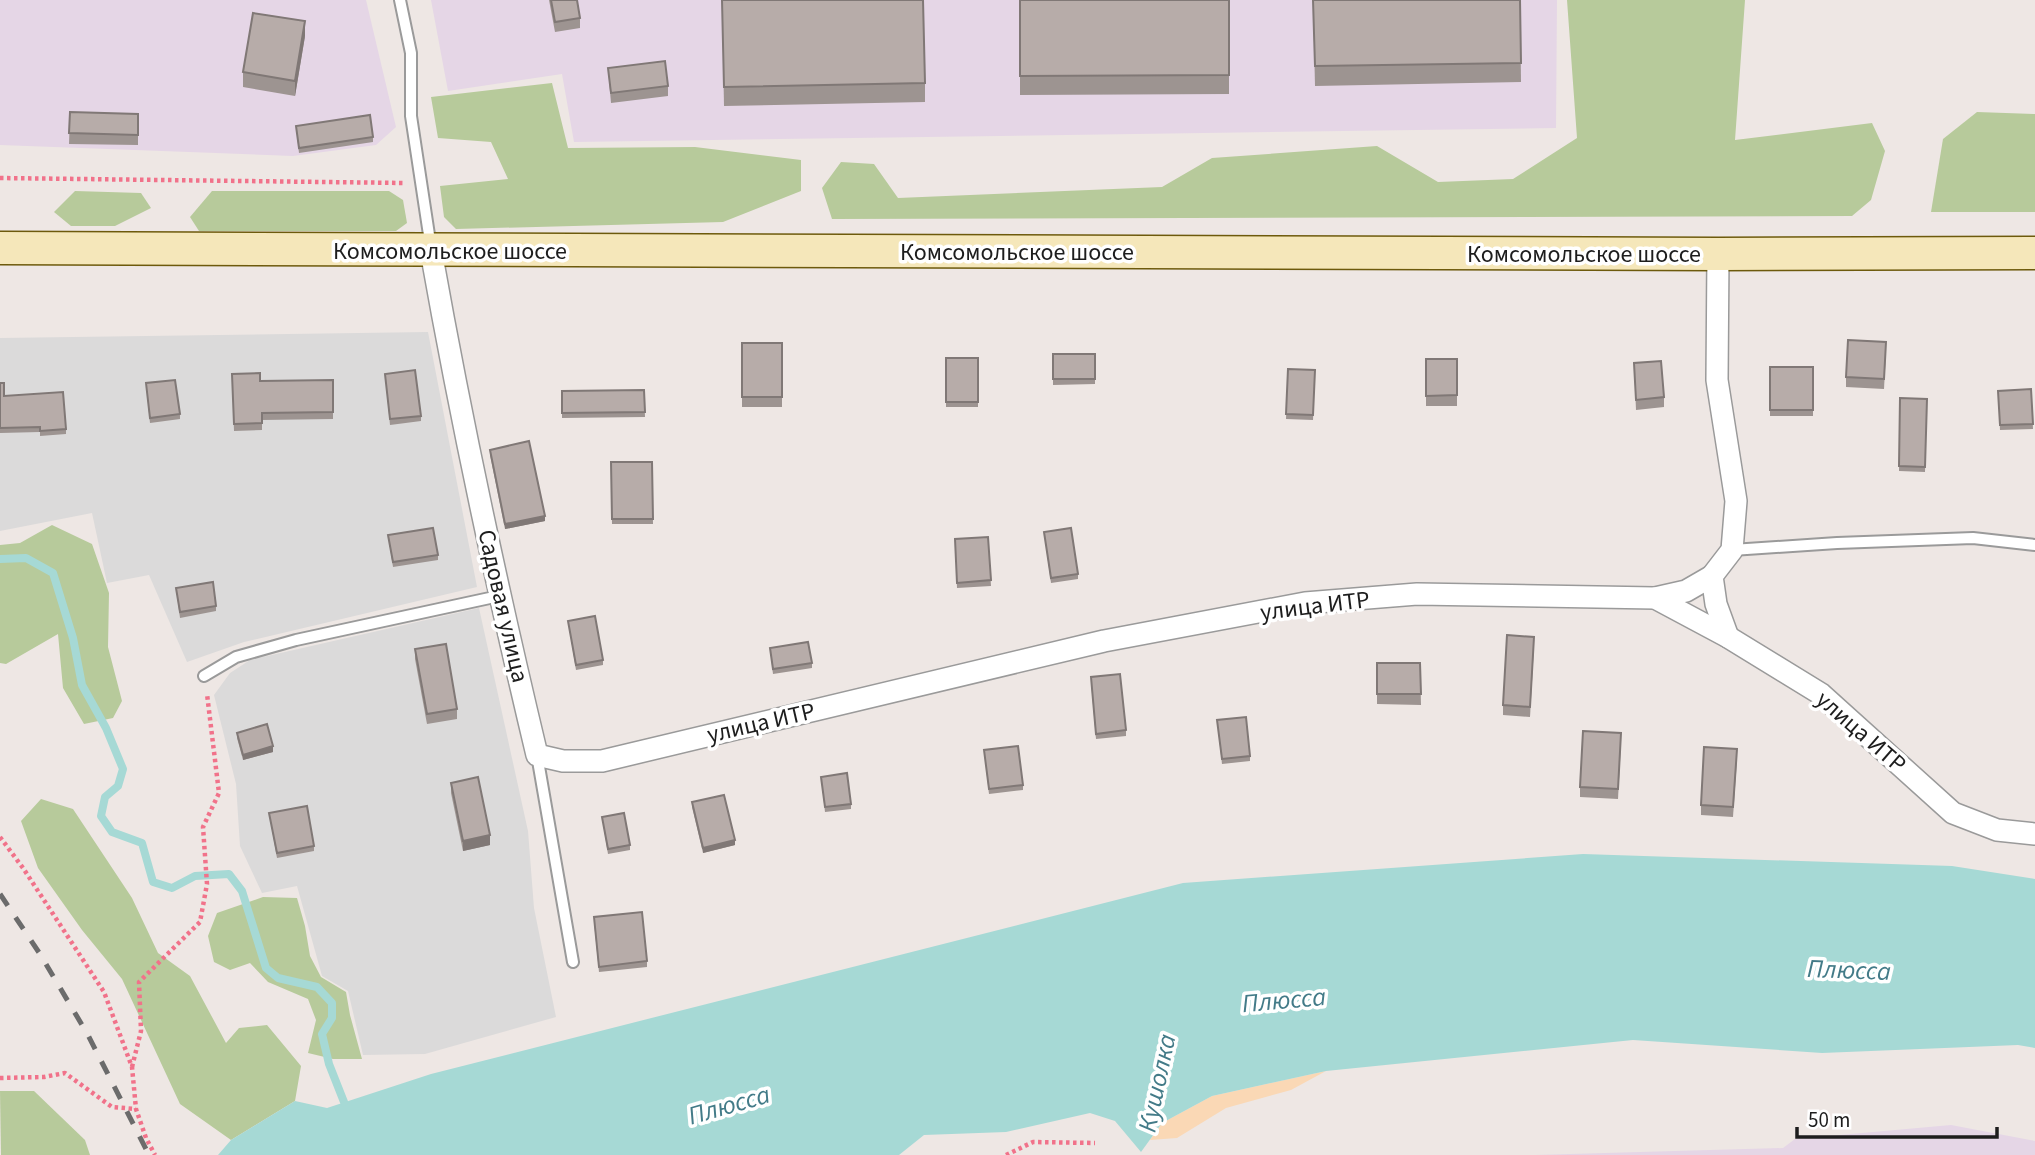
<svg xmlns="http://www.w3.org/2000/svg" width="2035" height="1155" viewBox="0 0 2035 1155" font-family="'Source Sans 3',sans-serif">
<rect width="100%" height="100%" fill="#eee7e4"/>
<!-- residential -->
<g fill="#dbdada">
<polygon points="428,332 477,587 244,642 187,662 149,575 107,583 92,513 0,531 0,338"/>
<polygon points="479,608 528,831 534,908 556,1017 425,1054 363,1055 348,991 322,976 297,886 262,893 240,846 236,784 214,695 230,673 250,660"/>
</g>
<!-- industrial -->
<g fill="#e5d6e6">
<polygon points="0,0 366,0 396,127 376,145 293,156 0,145"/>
<polygon points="431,0 1557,0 1556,128 574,142 562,74 448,91"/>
<polygon points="1951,1125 2035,1141 2035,1155 1535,1155 1783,1148 1795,1139"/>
</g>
<!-- forest -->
<g fill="#b7ca9b">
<polygon points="1567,0 1745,0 1735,140 1872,123 1885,151 1871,200 1852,216 832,219 822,188 841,162 874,164 898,198 1162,187 1212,158 1377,146 1438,182 1513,179 1577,138"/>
<polygon points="552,83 568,148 695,147 801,160 801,191 723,222 456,229 444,217 440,186 508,179 491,142 438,138 431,97"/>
<polygon points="1977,112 2035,114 2035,212 1931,212 1943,139"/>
<polygon points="75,191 141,193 151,208 115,226 71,226 54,212"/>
<polygon points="212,191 389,191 403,200 407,223 396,231 199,231 190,217"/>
<polygon points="52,525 92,544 109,593 108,647 122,701 113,718 84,724 63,688 58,634 6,664 0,663 0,545 20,543"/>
<polygon points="41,799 73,809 132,898 158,953 190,976 226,1043 239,1028 267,1025 301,1066 295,1101 231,1140 180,1104 122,979 82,930 38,868 21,821"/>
<polygon points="263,897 297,898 305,926 310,956 321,977 346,992 350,1015 362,1059 333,1059 308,1053 316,1020 308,999 268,982 250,963 230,970 214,962 208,936 217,913"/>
<polygon points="0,1091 34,1091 85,1140 90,1155 1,1155"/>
</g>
<!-- sand -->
<polygon fill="#fad8b5" points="1326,1071 1291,1090 1226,1108 1177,1138 1150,1140 1162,1123 1212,1096"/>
<!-- water -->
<polygon fill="#a6d9d5" points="1583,854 1952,866 2035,879 2035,1048 2018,1045 1822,1053 1633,1040 1326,1071 1212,1096 1162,1123 1141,1152 1115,1121 1090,1113 1006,1132 924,1135 899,1155 218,1155 231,1140 295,1101 327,1108 431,1074 1183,883"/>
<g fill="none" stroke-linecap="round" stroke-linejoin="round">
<!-- stream -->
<polyline stroke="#a6d9d5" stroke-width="8" points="0,559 26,558 53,573 73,638 82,685 106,728 123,769 118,786 105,797 101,816 112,832 142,843 153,882 172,888 195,876 229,874 242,891 266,968 278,978 317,987 332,1003 332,1018 322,1034 329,1064 344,1102"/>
<!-- service casing -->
<g stroke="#9a9a9a" stroke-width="14">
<g id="service">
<polyline points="400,0 411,53 411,116 431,248"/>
<polyline points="1732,550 1837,543 1973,538 2035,545"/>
<polyline points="204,676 236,657 296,640 499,596"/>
<polyline points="537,755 573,962"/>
</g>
</g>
<!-- minor casing -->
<g stroke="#9a9a9a" stroke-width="24">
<g id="minor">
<path d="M431,251C461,420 497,588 537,755L563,761H602L1104,641L1305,603L1417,594L1655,598L1728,637L1821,694L1953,813L1997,830L2035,834"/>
<polyline points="1718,254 1717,380 1736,501 1732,550 1712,576 1716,604 1728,637"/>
<polyline points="1655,598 1686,591 1712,576"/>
</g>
</g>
<!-- secondary casing -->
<g stroke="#6d5a0c" stroke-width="35">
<polyline id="secondary" points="0,248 1718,254 2035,253"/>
</g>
<!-- path -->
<g stroke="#f1728a" stroke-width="4.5" stroke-dasharray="3.5 3.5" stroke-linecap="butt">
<polyline points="0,178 405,183"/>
<polyline points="0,837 23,868 104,992 132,1067 136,1109 146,1138 155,1155"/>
<polyline points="132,1067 141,1031 139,982 200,922 207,884 203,827 219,793 207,694"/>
<polyline points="0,1078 44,1077 65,1073 112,1107 136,1109"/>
<polyline points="1006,1155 1033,1142 1095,1143"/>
</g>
<!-- service -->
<use href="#service" stroke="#fff" stroke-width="10"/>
<!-- minor -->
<use href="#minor" stroke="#fff" stroke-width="21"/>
<!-- secondary -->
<use href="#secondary" stroke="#f5e7ba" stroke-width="32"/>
<!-- rail -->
<polyline stroke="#6b6b6b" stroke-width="5" stroke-dasharray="14 14" stroke-linecap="butt" points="0,894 40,954 88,1035 149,1155"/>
</g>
<!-- wall -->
<g fill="#9d9491">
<polygon points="549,0 577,0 580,18 580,28 555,32"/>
<polygon points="722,0 925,83 925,102 724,106"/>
<polygon points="1020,0 1229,0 1229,94 1020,95"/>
<polygon points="1313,0 1520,0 1521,82 1315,86"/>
<polygon points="305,36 295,96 243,87 243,72"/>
<polygon points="608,68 668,86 668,96 611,103"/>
<polygon points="70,112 138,114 138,145 69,144"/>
<polygon points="296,126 373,137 373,142 299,153"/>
<rect x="742" y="343" width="40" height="64"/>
<polygon points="1886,352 1884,389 1846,387 1846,377"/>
<polygon points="1053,354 1095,354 1095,384 1053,385"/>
<rect x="946" y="358" width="32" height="49"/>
<rect x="1426" y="359" width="31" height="47"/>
<polygon points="1634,363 1664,397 1664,407 1636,410"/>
<rect x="1770" y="367" width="43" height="49"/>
<polygon points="1288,369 1315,370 1313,420 1286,419"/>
<polygon points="232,374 260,381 333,380 333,419 262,420 262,430 234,431"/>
<polygon points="385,374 421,416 421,421 390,425"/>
<polygon points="0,383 4,396 66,429 66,434 40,436 40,432 0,433"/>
<polygon points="146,383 180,414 180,419 150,423"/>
<polygon points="2031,389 2033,429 2000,430 1998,391"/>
<polygon points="644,390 645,417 562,418 562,391"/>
<polygon points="1900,398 1927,399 1925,472 1899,471"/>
<polygon points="490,450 545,521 505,529 490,455"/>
<polygon points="611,462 652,462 653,524 612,524"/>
<polygon points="1044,532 1078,574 1078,579 1051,583"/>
<polygon points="388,535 438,555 438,560 393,567"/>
<polygon points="988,537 991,586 957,588 955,539"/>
<polygon points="176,588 216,606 216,611 180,618"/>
<polygon points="568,621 603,660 603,665 576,670"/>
<polygon points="1534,647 1530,717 1503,715 1503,705"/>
<polygon points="770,648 812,663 812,668 773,674"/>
<polygon points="415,649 457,709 457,719 427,724 415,659"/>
<polygon points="1377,663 1420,663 1421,705 1377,704"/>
<polygon points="1091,682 1126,730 1126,736 1096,739"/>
<polygon points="1217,720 1250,756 1250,761 1222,764"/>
<polygon points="237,733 273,752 243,760 237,738"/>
<polygon points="1621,743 1618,799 1580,797 1580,787"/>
<polygon points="984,750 1023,785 1023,790 989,794"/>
<polygon points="1737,759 1733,817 1701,815 1701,805"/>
<polygon points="821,777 851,804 851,809 825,812"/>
<polygon points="451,783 490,845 463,851 451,793"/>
<polygon points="692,802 735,845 703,853 692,807"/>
<polygon points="269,813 314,846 314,851 277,858"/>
<polygon points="602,817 630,845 630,850 608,854"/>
<polygon points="594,922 647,961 647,967 599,972"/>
</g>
<!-- shaded-wall -->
<g fill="#807876">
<polygon points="305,21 305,36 295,96 295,81"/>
<polygon points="545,516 545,521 505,529 505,524"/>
<polygon points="273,746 273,752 243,760 243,755"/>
<polygon points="490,835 490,845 463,851 463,841"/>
<polygon points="735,840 735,845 703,853 703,848"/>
</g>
<!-- building -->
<g fill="#b7aca9" stroke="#807876" stroke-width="2">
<polygon points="551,0 577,0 580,18 555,22"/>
<polygon points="722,0 923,0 925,83 724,87"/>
<polygon points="1020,0 1229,0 1229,75 1020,76"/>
<polygon points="1313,0 1520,0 1521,63 1315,66"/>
<polygon points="253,13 305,21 295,81 243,72"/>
<polygon points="665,61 668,86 611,93 608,68"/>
<polygon points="70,112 138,114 138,135 69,133"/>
<polygon points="370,115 373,137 299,148 296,126"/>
<polygon points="1848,340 1886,342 1884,379 1846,377"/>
<rect x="742" y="343" width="40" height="54"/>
<rect x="1053" y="354" width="42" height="25"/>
<rect x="946" y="358" width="32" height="44"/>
<polygon points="1426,359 1457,359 1457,395 1426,396"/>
<polygon points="1661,361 1664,397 1636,400 1634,363"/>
<rect x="1770" y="367" width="43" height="43"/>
<polygon points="1288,369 1315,370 1313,415 1286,414"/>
<polygon points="415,370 421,416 390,419 385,374"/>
<polygon points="260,373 260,381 333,380 333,412 262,413 262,423 234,424 232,374"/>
<polygon points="175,380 180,414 150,418 146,383"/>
<polygon points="0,383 4,383 4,396 63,392 66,429 40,431 40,427 0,428"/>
<polygon points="2031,389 2033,424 2000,425 1998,391"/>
<polygon points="644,390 645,412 562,413 562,391"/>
<polygon points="1900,398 1927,399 1925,467 1899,466"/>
<polygon points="529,441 545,516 505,524 490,450"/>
<polygon points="611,462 652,462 653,519 612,519"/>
<polygon points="433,528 438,555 393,562 388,535"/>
<polygon points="1071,528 1078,574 1051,578 1044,532"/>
<polygon points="988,537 991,580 957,583 955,539"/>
<polygon points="213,582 216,606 180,612 176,588"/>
<polygon points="595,616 603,660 576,665 568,621"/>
<polygon points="1507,635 1534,637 1530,707 1503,705"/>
<polygon points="808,642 812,663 773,669 770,648"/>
<polygon points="446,644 457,709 427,714 415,649"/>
<polygon points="1377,663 1420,663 1421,694 1377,694"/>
<polygon points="1120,674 1126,730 1096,734 1091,677"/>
<polygon points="1246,717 1250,756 1222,759 1217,720"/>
<polygon points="267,724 273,746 243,755 237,733"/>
<polygon points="1583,731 1621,733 1618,789 1580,787"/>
<polygon points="1018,746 1023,785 989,789 984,750"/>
<polygon points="1704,747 1737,749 1733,807 1701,805"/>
<polygon points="847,773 851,804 825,807 821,777"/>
<polygon points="478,777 490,835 463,841 451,783"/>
<polygon points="724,795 735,840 703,848 692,802"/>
<polygon points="307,806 314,846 277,853 269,813"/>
<polygon points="624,813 630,845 608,849 602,817"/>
<polygon points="642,912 647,961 599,967 594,917"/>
</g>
<g text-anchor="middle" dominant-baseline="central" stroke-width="7" stroke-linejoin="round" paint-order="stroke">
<!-- street labels -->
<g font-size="24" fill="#1d1d1d" stroke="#fff">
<text x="450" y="251">Комсомольское шоссе</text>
<text x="1017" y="252">Комсомольское шоссе</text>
<text x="1584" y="254">Комсомольское шоссе</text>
<text transform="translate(503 606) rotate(77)">Садовая улица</text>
<text transform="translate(1315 606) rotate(-7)">улица ИТР</text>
<text transform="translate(761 723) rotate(-13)">улица ИТР</text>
<text transform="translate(1861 732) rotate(41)">улица ИТР</text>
</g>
<!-- water labels -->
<g font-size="26" font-style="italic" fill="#437b88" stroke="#fff">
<text transform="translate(1849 970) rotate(2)">Плюсса</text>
<text transform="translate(1284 1000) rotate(-5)">Плюсса</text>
<text transform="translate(1157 1083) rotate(-78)">Кушолка</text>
<text transform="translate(729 1105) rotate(-16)">Плюсса</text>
</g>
</g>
<!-- scale -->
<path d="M1797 1127v10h200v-10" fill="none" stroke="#1d1d1d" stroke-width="3.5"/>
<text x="1808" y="1127" font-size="21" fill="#1d1d1d" stroke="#ffffff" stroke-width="5" paint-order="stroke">50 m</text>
</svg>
